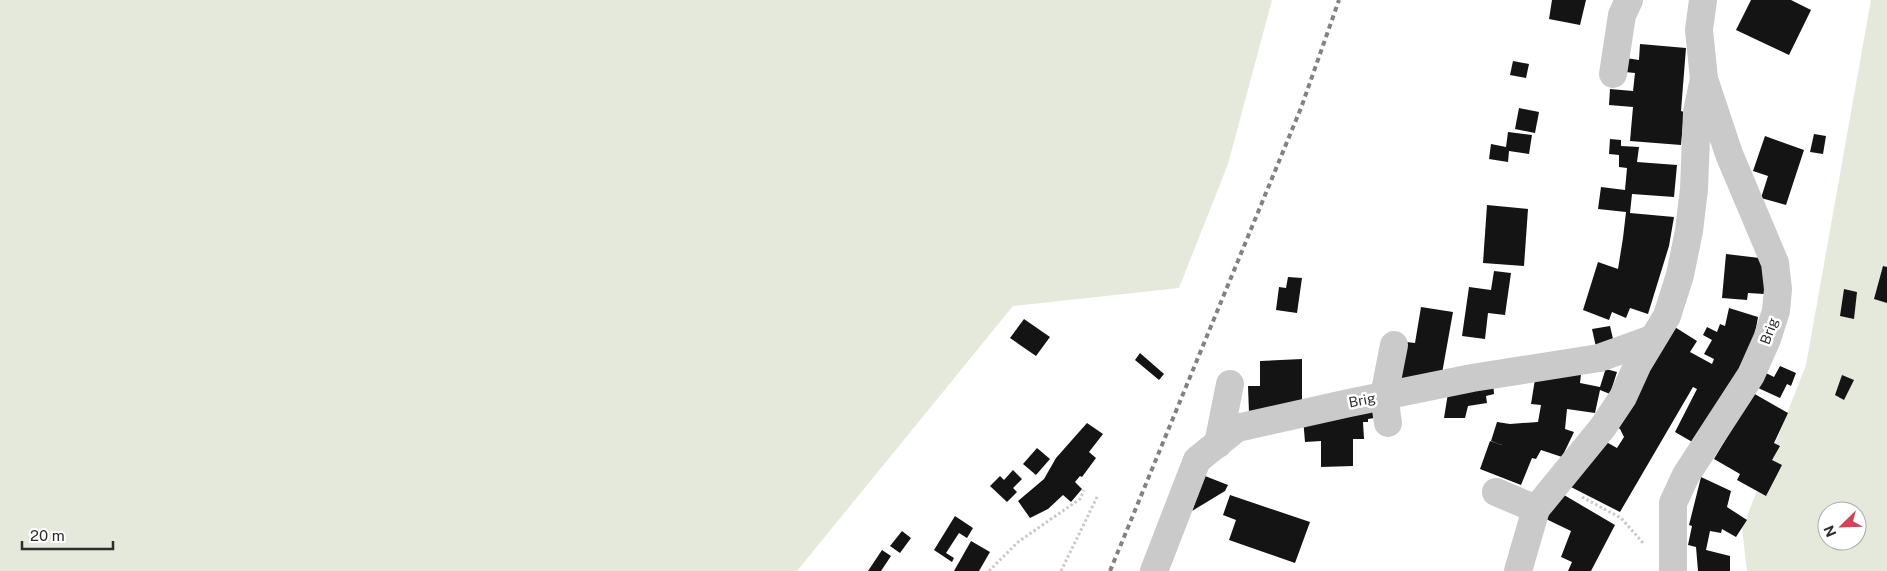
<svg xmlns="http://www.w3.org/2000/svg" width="1887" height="571" viewBox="0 0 1887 571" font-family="'Public Sans',sans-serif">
<rect width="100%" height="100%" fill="#fff"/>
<!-- green -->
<g fill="#e4e9dc" fill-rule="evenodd">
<polygon points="0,0 1272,0 1228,164 1179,288 1013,306 797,571 0,571"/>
<path d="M1871,0H1887V571H1747L1742,529L1806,365ZM1827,511H1857V541H1827Z"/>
</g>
<!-- building -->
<g fill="#141414">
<polygon points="1552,0 1586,0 1580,25 1549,19"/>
<polygon points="1751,0 1791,0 1811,10 1789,55 1736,30"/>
<polygon points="1640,44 1686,48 1681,111 1684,112 1681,145 1630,141 1633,107 1609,105 1610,89 1633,91 1635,73 1625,72 1626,58 1639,60"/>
<polygon points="1513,61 1529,64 1526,78 1510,75"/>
<polygon points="1519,108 1539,112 1535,133 1515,129"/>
<polygon points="1508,132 1532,135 1529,154 1509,151 1508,162 1489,159 1491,144 1506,147"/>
<polygon points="1814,134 1826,136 1823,154 1810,152"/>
<polygon points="1765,136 1804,150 1786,205 1761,198 1768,176 1753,171"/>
<polygon points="1610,139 1621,140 1621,146 1639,147 1637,162 1677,165 1674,197 1632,194 1630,213 1674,217 1669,246 1648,314 1630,308 1626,318 1612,312 1609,320 1583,310 1598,262 1618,269 1623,238 1626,212 1598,209 1601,187 1625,190 1627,168 1619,167 1619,155 1609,154"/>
<polygon points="1487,205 1528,209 1524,266 1483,263"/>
<polygon points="1726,254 1768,259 1764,294 1748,293 1747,300 1722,298"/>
<polygon points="1883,266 1887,267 1887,303 1874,299"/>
<polygon points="1494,271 1511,273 1505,315 1488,313 1485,339 1462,336 1469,287 1491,290"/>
<polygon points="1288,277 1302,278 1297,313 1276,310 1279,287 1286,288"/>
<polygon points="1844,289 1857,292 1854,319 1840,316"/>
<polygon points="1421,307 1453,312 1441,379 1400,380 1407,342 1415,343"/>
<polygon points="1729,308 1758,317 1754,340 1735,377 1694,443 1675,432 1697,389 1693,387 1620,512 1567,485 1601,439 1617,448 1624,437 1620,429 1612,424 1670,324 1697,341 1690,352 1712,364 1714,359 1704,354 1712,340 1703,335 1707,327 1717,332 1720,324 1725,326"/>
<polygon points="1024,319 1050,337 1036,356 1010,338"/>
<polygon points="1610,326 1614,343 1596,347 1592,329"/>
<polygon points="1140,353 1164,374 1159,380 1135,360"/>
<polygon points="1302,359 1302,409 1249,413 1248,386 1260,386 1260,361"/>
<polygon points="1582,366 1580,383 1600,387 1605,371 1589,372 1606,369 1617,372 1610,394 1600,390 1595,413 1567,409 1565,429 1574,432 1562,457 1541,450 1536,459 1532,458 1521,485 1480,469 1490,441 1502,445 1491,441 1497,422 1510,424 1538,422 1541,405 1531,404 1536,373"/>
<polygon points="1780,366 1796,373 1791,386 1787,384 1780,398 1756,387 1764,372 1774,377"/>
<polygon points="1842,375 1854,380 1844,400 1835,395"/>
<polygon points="1493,382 1494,394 1486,396 1487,403 1468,406 1465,418 1444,418 1448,393"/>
<polygon points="1753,393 1788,413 1774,443 1780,446 1772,460 1782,465 1766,496 1737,480 1740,474 1714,459"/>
<polygon points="1367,404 1381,417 1368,419 1368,422 1363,422 1364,439 1353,439 1353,466 1321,467 1321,441 1305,442 1303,418"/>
<polygon points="1087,423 1103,434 1089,452 1096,458 1082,477 1080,476 1075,482 1082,489 1071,502 1063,495 1048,509 1030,518 1018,501 1044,479 1056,458"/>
<polygon points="1037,448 1050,459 1036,475 1023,464"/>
<polygon points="1013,470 1022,479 1013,488 1017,492 1007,502 990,486 1000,476 1004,480"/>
<polygon points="1205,476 1228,485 1225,491 1192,511"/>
<polygon points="1701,477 1731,491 1727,507 1747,520 1736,537 1722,529 1721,533 1710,531 1706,550 1730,556 1730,571 1698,571 1696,547 1688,545 1692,526 1689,525"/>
<polygon points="1559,492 1615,525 1591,571 1568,571 1572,562 1561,557 1571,531 1546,519"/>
<polygon points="1230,495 1310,522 1295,563 1229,540 1236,520 1223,515"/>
<polygon points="955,516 973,528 967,538 959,533 946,553 954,558 952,562 934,550"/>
<polygon points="902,531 911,538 900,553 890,546"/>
<polygon points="971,541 990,552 979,571 954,571"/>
<polygon points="882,550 891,556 881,571 868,571"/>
</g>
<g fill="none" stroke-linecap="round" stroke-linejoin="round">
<!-- path -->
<g stroke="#cacaca" stroke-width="3" stroke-dasharray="2.5 2.5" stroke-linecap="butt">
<polyline points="1582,497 1621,518 1644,544"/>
<polyline points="989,571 1018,542 1080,499 1084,490"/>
<polyline points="1061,571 1098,495"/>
</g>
<!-- minor -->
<g stroke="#cacaca" stroke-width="28">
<polyline points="1613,74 1622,15 1629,0"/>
<polyline points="1388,423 1384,396 1394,345"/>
<polyline points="1218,444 1230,384"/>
<polyline points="1496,492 1536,509"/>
<polyline points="1154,571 1197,460 1237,428 1349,403 1472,378 1599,358 1652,339"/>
<polyline points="1518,571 1536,509 1603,427 1623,397 1638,364 1667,316 1680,275 1689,231 1694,189 1697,112 1704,79"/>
<polyline points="1673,571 1673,503 1686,475 1751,375 1767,339 1776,311 1778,289 1775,263 1729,154 1704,79 1699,30 1703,0"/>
</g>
<!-- rail -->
<polyline stroke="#828282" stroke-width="4" stroke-dasharray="5 4" stroke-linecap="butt" points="1110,571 1301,108 1339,0"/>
</g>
<g text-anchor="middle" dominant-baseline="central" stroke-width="5" stroke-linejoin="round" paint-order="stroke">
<!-- street labels -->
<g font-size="14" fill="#2d2d2d" stroke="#fff">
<text transform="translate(1769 331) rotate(-70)">Brig</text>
<text transform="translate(1362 400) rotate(-11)">Brig</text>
</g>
</g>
<!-- north arrow -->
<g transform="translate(1842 526) rotate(247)"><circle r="24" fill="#ffffff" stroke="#ababab"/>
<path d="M0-4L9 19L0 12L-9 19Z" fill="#ce4459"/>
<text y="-8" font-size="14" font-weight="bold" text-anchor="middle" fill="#2d2d2d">N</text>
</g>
<!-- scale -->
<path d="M22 541v8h91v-8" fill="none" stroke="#2d2d2d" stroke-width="2.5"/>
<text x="30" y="541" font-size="15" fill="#2d2d2d" stroke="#ffffff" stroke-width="4" paint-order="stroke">20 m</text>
</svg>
